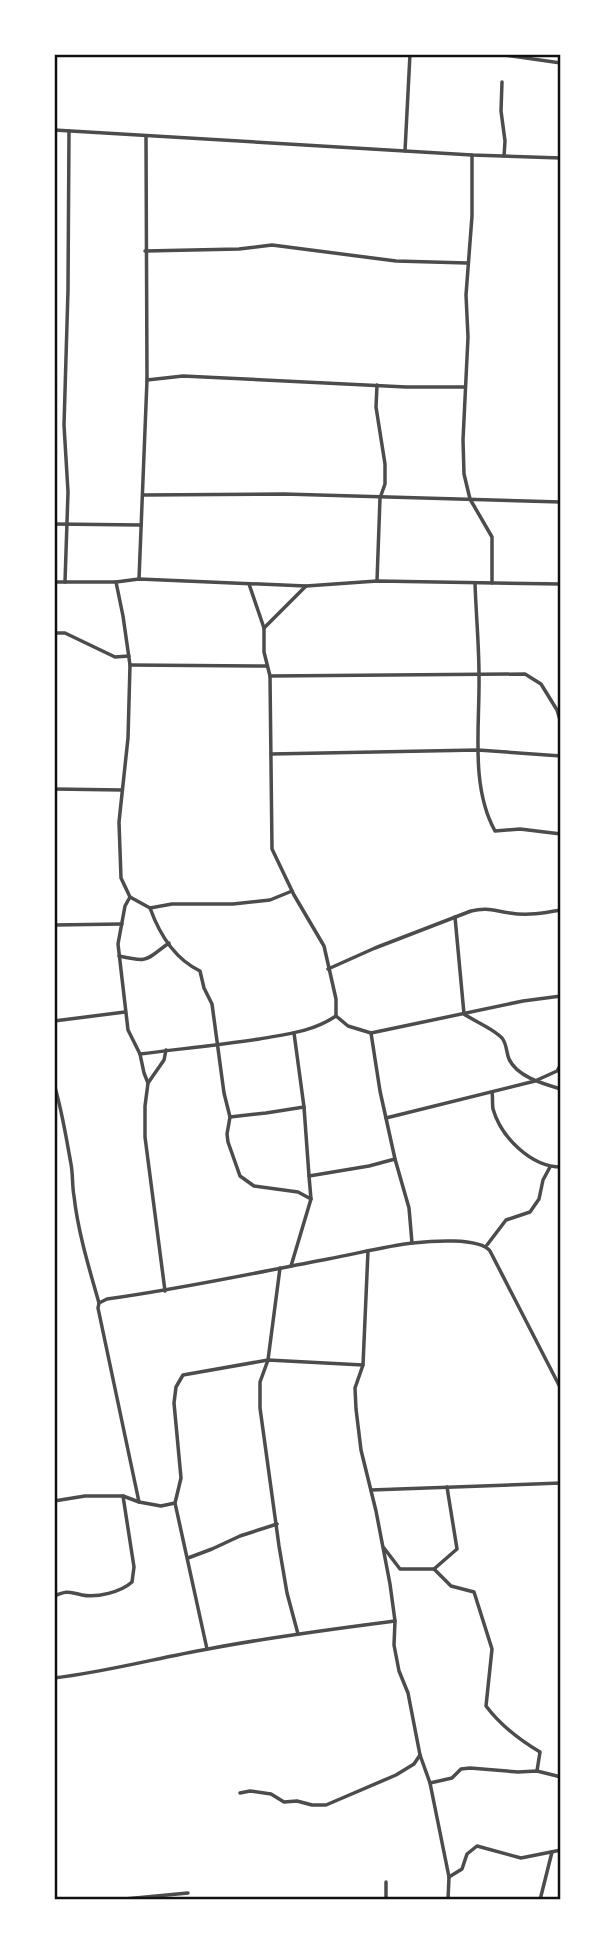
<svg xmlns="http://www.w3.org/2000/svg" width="615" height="1954" viewBox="0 0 615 1954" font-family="'Nunito Sans',sans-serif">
<rect width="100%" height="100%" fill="#fff"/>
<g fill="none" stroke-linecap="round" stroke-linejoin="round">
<!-- minor -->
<g stroke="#4c4c4c" stroke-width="3.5">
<polyline points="497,54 561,63"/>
<polyline points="502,82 501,111 505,141 504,156"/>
<polyline points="54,130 472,155 561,158"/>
<polyline points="405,151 410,54"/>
<polyline points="472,155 472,216 466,295 468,337 463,440 464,474 470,499 492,537 492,583"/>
<polyline points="145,251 239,249 272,245 396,261 467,263"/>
<polyline points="147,380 183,376 406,387 465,387"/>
<polyline points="143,495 284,494 561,502"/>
<polyline points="54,524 141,525"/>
<polyline points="139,579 147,380 146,137"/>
<polyline points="377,581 380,498 385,484 385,464 376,407 377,385"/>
<polyline points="54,582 116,582 139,579 306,586 377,581 561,584"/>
<polyline points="65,582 68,492 64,425 68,290 69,131"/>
<polyline points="116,582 123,616 130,665 128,738 119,822 121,878 130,897 150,908 172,904 233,904 270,900 292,891"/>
<path d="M475,583C476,614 479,645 479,675C480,725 470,786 495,831L520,829L561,834"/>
<polyline points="249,584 264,628 264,652 270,676 272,849 294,895 324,946 336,999 336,1016"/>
<polyline points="264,628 306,586"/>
<polyline points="54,633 65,633 115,657 129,656"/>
<polyline points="130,665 266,666"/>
<polyline points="270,676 525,674 541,684 557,710 561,723"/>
<polyline points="271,754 478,750 561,756"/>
<polyline points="54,789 122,790"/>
<polyline points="130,897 125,906 118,944 128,1030 140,1054 144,1073 148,1083"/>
<path d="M150,908C159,933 175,959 200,971L204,988L212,1004L224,1093L230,1117L227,1134L228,1142L240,1176L254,1186L298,1192L311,1199"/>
<path d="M455,917L464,1014C474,1021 494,1029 502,1038C507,1044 506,1052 509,1059C517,1077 544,1084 561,1089"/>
<polyline points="54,925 122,924"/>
<path d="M119,956C150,963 145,960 169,943"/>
<path d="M328,969L375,948L471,911C488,907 494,911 510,913C527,916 544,913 561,910"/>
<polyline points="54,1021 125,1012"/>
<polyline points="294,1033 304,1107 309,1176"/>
<polyline points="371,1033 380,1091 395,1159 409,1208 412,1243"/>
<path d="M140,1054C179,1049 219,1045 259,1039C287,1034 312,1032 336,1016L348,1026L371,1033L523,1001L561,996"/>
<path d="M54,1084C62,1110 66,1137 71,1164C73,1174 72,1186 74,1196C78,1232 89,1268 99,1303"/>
<path d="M492,1092C493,1097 492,1104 493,1109C501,1137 531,1167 561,1167"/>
<polyline points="230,1117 266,1113 304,1107"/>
<polyline points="386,1118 535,1081 557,1071 561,1064"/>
<polyline points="487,1245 506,1220 530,1212 539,1199 543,1180 550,1167"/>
<polyline points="368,1251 363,1365 355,1388 356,1409 361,1450 376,1511 390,1584 395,1621 394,1645 399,1671 408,1693 420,1755 430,1783 449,1877 448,1900"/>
<polyline points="291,1266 311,1199 309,1176 369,1166 395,1159"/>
<polyline points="280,1268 268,1360 260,1382 260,1408 279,1546 287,1593 298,1634"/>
<polyline points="165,1291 145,1137 145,1106 148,1083 164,1060 166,1050"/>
<polyline points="371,1490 561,1483"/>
<polyline points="54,1501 85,1496 123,1496 139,1502 161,1506 175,1503"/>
<path d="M139,1502L98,1308L99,1303L107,1299C181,1289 254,1273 328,1259C356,1254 385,1246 413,1243C430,1241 479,1237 490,1251L561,1389"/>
<path d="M384,1548L400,1569H434L451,1586L474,1592L492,1649L486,1706C501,1726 518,1739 540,1752L537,1771"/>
<polyline points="188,1558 212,1549 240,1536 277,1524"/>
<polyline points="434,1569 457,1549 447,1487"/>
<path d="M54,1596C68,1590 68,1592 82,1595C97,1598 121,1592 132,1582L134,1567L123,1496"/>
<polyline points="207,1649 175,1503 181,1478 174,1403 176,1387 183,1375 268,1360 363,1365"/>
<path d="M54,1678C106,1672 157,1658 208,1649C270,1637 333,1629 395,1621"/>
<polyline points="430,1783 452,1778 461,1769 470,1768 518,1772 537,1771 561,1777"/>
<polyline points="240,1793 250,1791 271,1794 284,1802 297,1801 312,1805 326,1805 396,1775 414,1764 420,1755"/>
<polyline points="449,1877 462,1869 467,1854 477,1846 521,1858 561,1850"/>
<polyline points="114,1900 188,1893"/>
<polyline points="386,1900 386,1882"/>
<polyline points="540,1900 552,1852"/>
</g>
</g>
<!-- border -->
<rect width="615" height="1954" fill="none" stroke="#ffffff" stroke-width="112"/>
<rect x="56" y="56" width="503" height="1842" fill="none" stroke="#111" stroke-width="2.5"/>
</svg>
